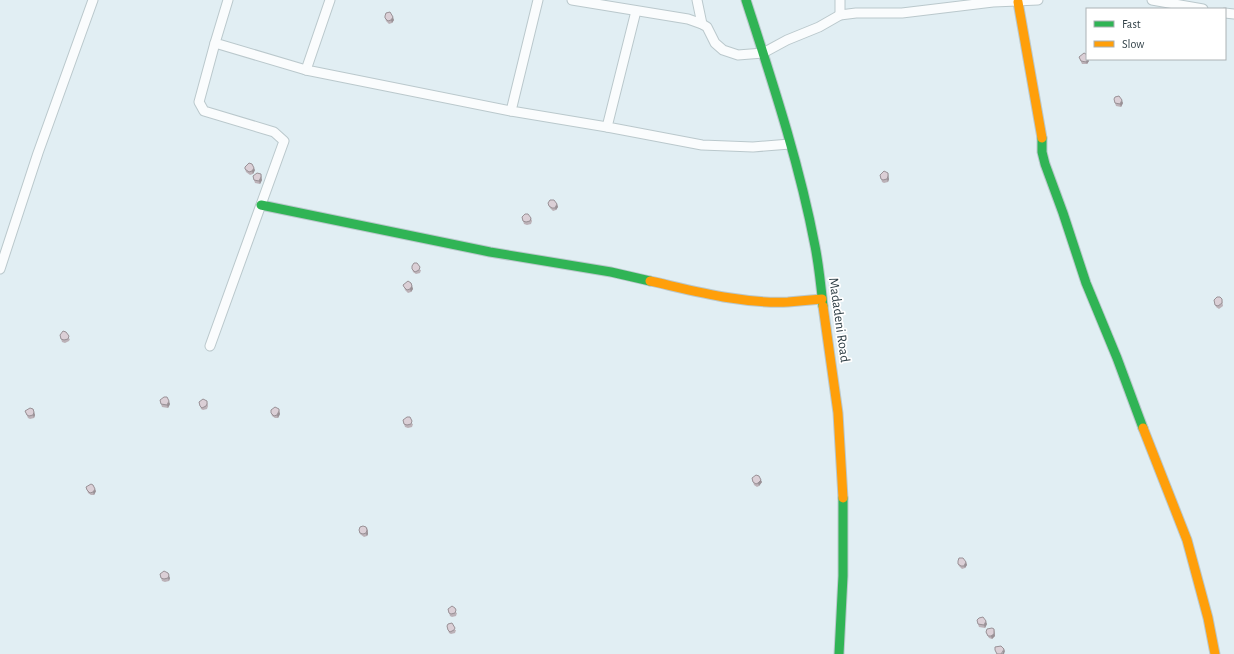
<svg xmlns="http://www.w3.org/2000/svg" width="1234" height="654" viewBox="0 0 1234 654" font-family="'Alegreya Sans',sans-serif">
<rect width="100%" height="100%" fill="#e1eef3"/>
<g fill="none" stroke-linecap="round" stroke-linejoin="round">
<!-- street casing -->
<g stroke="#bac8cc" stroke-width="11">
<g id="street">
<polyline points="228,0 215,43 306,70"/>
<polyline points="330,0 306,70 511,111"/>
<polyline points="538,0 511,111 607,127"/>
<polyline points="572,0 688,19 702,24 707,27 715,43 723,50 738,55 763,53 787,40 819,27 840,15 856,13 902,13 993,2 1038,0"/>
<polyline points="697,0 702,24"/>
<polyline points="1152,0 1203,9"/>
<polyline points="636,11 607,127 702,145 753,147 790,144"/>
<polyline points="1225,13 1234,14"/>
<polyline points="840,15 840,0"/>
<polyline points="0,269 38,153 93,0"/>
<polyline points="210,346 284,141 274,132 204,111 199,102 215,43"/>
</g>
</g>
<!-- fast casing -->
<g stroke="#bac8cc" stroke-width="11">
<g id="fast">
<path d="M746,0C772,81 799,162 815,246C819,266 821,286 823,306"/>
<polyline points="1042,138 1042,152 1045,164 1063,213 1086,283 1117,358 1143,428"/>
<polyline points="261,205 490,252 611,272 650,281"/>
<polyline points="839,654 843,576 843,498"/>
</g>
</g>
<!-- slow casing -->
<g stroke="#bac8cc" stroke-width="11">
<g id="slow">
<polyline points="1018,2 1042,138"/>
<path d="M650,281C695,291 742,304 788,302C799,301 811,300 822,299"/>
<polyline points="823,306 838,413 843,498"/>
<polyline points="1143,428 1187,540 1208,618 1215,654"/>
</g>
</g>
<!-- street -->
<use href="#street" stroke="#fafcfd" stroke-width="9"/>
<!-- fast -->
<use href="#fast" stroke="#30b455" stroke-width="9"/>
<!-- slow -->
<use href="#slow" stroke="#ff9f0a" stroke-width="9"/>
</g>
<!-- wall -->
<g fill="#bcb2b8">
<polygon points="385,18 394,20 392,23 389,24 386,21"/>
<polygon points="1079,57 1089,61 1087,64 1082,64"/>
<polygon points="1115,103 1123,103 1121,107 1116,106"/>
<polygon points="245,169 255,170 253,174 250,175 246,172"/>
<polygon points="880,175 889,179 888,182 884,183 882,182"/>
<polygon points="253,176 262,180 260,184 255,183"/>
<polygon points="557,204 558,207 556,210 553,211 550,208 549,206"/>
<polygon points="522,217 531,218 532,221 531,224 527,225 524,224"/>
<polygon points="412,269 421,270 420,273 416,274 413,272"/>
<polygon points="412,286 413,289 411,292 408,293 405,290 404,287"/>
<polygon points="1222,299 1223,306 1219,309 1216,307 1214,300"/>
<polygon points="60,335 70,339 69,341 65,343 62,342"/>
<polygon points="160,400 170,404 168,408 162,407"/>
<polygon points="207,401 208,406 207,409 203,410 201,409 199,402"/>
<polygon points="33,409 35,415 34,418 30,419 28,418 25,411"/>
<polygon points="279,409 280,414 278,418 275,418 272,416 271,413"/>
<polygon points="403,420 413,424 412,427 408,428 405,427"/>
<polygon points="752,478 762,482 759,486 757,487 754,485"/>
<polygon points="87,490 96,491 94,495 91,495 88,493"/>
<polygon points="368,530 368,534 367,536 364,537 360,534 359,532"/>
<polygon points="966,562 967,565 965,568 962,569 959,566 958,564"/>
<polygon points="160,574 170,578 169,581 165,582 162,581"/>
<polygon points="448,609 457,613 456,616 452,617 450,616"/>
<polygon points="978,624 987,624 985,628 979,627"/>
<polygon points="994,629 995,636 992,639 989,638 986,632"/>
<polygon points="448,630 456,630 455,633 451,634 449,633"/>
</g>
<!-- shaded-wall -->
<g fill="#999196">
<polygon points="393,17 394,20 392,23 391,20"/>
<polygon points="1088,59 1089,61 1087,64 1086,62"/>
<polygon points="1122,100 1123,103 1121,107 1120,104"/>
<polygon points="254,168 255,170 253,174 252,171"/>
<polygon points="888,173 889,179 888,182 887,179"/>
<polygon points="261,174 262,180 260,184 259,181"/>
<polygon points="557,204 558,207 556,210 555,208"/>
<polygon points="411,283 413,289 411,292 410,289"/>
<polygon points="169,401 170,404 168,408 167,405"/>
<polygon points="33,409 35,415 34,418 33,415"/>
<polygon points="279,411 280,414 278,418 277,415"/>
<polygon points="761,480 762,482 759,486 758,483"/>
<polygon points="95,489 96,491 94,495 93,492"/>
<polygon points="367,527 368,534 367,536 366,534"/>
<polygon points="966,562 967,565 965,568 964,566"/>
<polygon points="168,573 170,578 169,581 168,578"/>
<polygon points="986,621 987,624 985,628 984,625"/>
<polygon points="994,629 995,636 992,639 991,636"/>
<polygon points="1004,649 1005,651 1004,654 1002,654"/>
</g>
<!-- building -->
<g fill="#dbcfd6" stroke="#999196">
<polygon points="390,12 393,17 391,20 388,21 385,18 385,16 386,13"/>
<polygon points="1084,53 1086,54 1087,56 1087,59 1088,59 1086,62 1081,61 1079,57"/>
<polygon points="1119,96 1122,100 1120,104 1115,103 1114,99 1115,97"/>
<polygon points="249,163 252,164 254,168 252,171 249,172 245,169 245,167"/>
<polygon points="884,171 888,173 888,176 887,179 883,180 881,179 880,175"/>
<polygon points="257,173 261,174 261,177 259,181 254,180 253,176"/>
<polygon points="550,200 554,200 557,204 555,208 552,208 549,206 548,203"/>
<polygon points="525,214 528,214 531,218 530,221 526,222 523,221 522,217"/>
<polygon points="414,263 417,263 420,267 419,270 415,272 412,269 412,266"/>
<polygon points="408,281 411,283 412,286 410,289 407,290 404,287 403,285"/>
<polygon points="1217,297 1220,297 1222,299 1222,303 1218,306 1215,305 1214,300"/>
<polygon points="63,331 66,332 69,336 68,339 64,340 61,339 60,335"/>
<polygon points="164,397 167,397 169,401 167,405 161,404 160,400"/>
<polygon points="203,399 207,401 207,404 206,406 202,408 200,406 199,402"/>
<polygon points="275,407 279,409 279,411 277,415 274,416 271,413 271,410"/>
<polygon points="30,408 33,409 34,412 33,415 29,416 27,415 25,411"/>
<polygon points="407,417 410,417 412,421 411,424 407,425 404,424 403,420"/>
<polygon points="756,475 759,476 761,480 758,483 756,484 753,482 752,478"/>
<polygon points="91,484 93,485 95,489 93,492 90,493 87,490 86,487"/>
<circle cx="363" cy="530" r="4"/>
<polygon points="959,558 963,558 966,562 964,566 961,566 958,564 958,561"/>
<polygon points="164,571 168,573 169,575 168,578 164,579 161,578 160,574"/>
<polygon points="452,606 455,608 456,610 455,613 451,614 449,613 448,609"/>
<polygon points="983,617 986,621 984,625 978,624 977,620 979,618"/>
<polygon points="452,623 455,628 454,630 450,632 448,630 447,626 448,624"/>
<polygon points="992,628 994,629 994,634 991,636 988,636 986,632 987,629"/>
<polygon points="1001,646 1004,649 1003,651 1001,654 997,654 995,650 995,647"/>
</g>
<g text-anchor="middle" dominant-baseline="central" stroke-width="3.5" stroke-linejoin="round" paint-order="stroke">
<!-- street labels -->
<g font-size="14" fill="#2f3f46" stroke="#fff">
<text transform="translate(839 320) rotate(82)">Madadeni Road</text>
</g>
</g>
<!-- legend -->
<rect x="1086" y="8" width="140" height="52" fill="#ffffff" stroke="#acb2b5"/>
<rect x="1094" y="21" width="20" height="6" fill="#30b455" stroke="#acb2b5"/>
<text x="1122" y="28" font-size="12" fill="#2f3f46">Fast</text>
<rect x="1094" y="41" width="20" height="6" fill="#ff9f0a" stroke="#acb2b5"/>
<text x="1122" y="48" font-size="12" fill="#2f3f46">Slow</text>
</svg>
